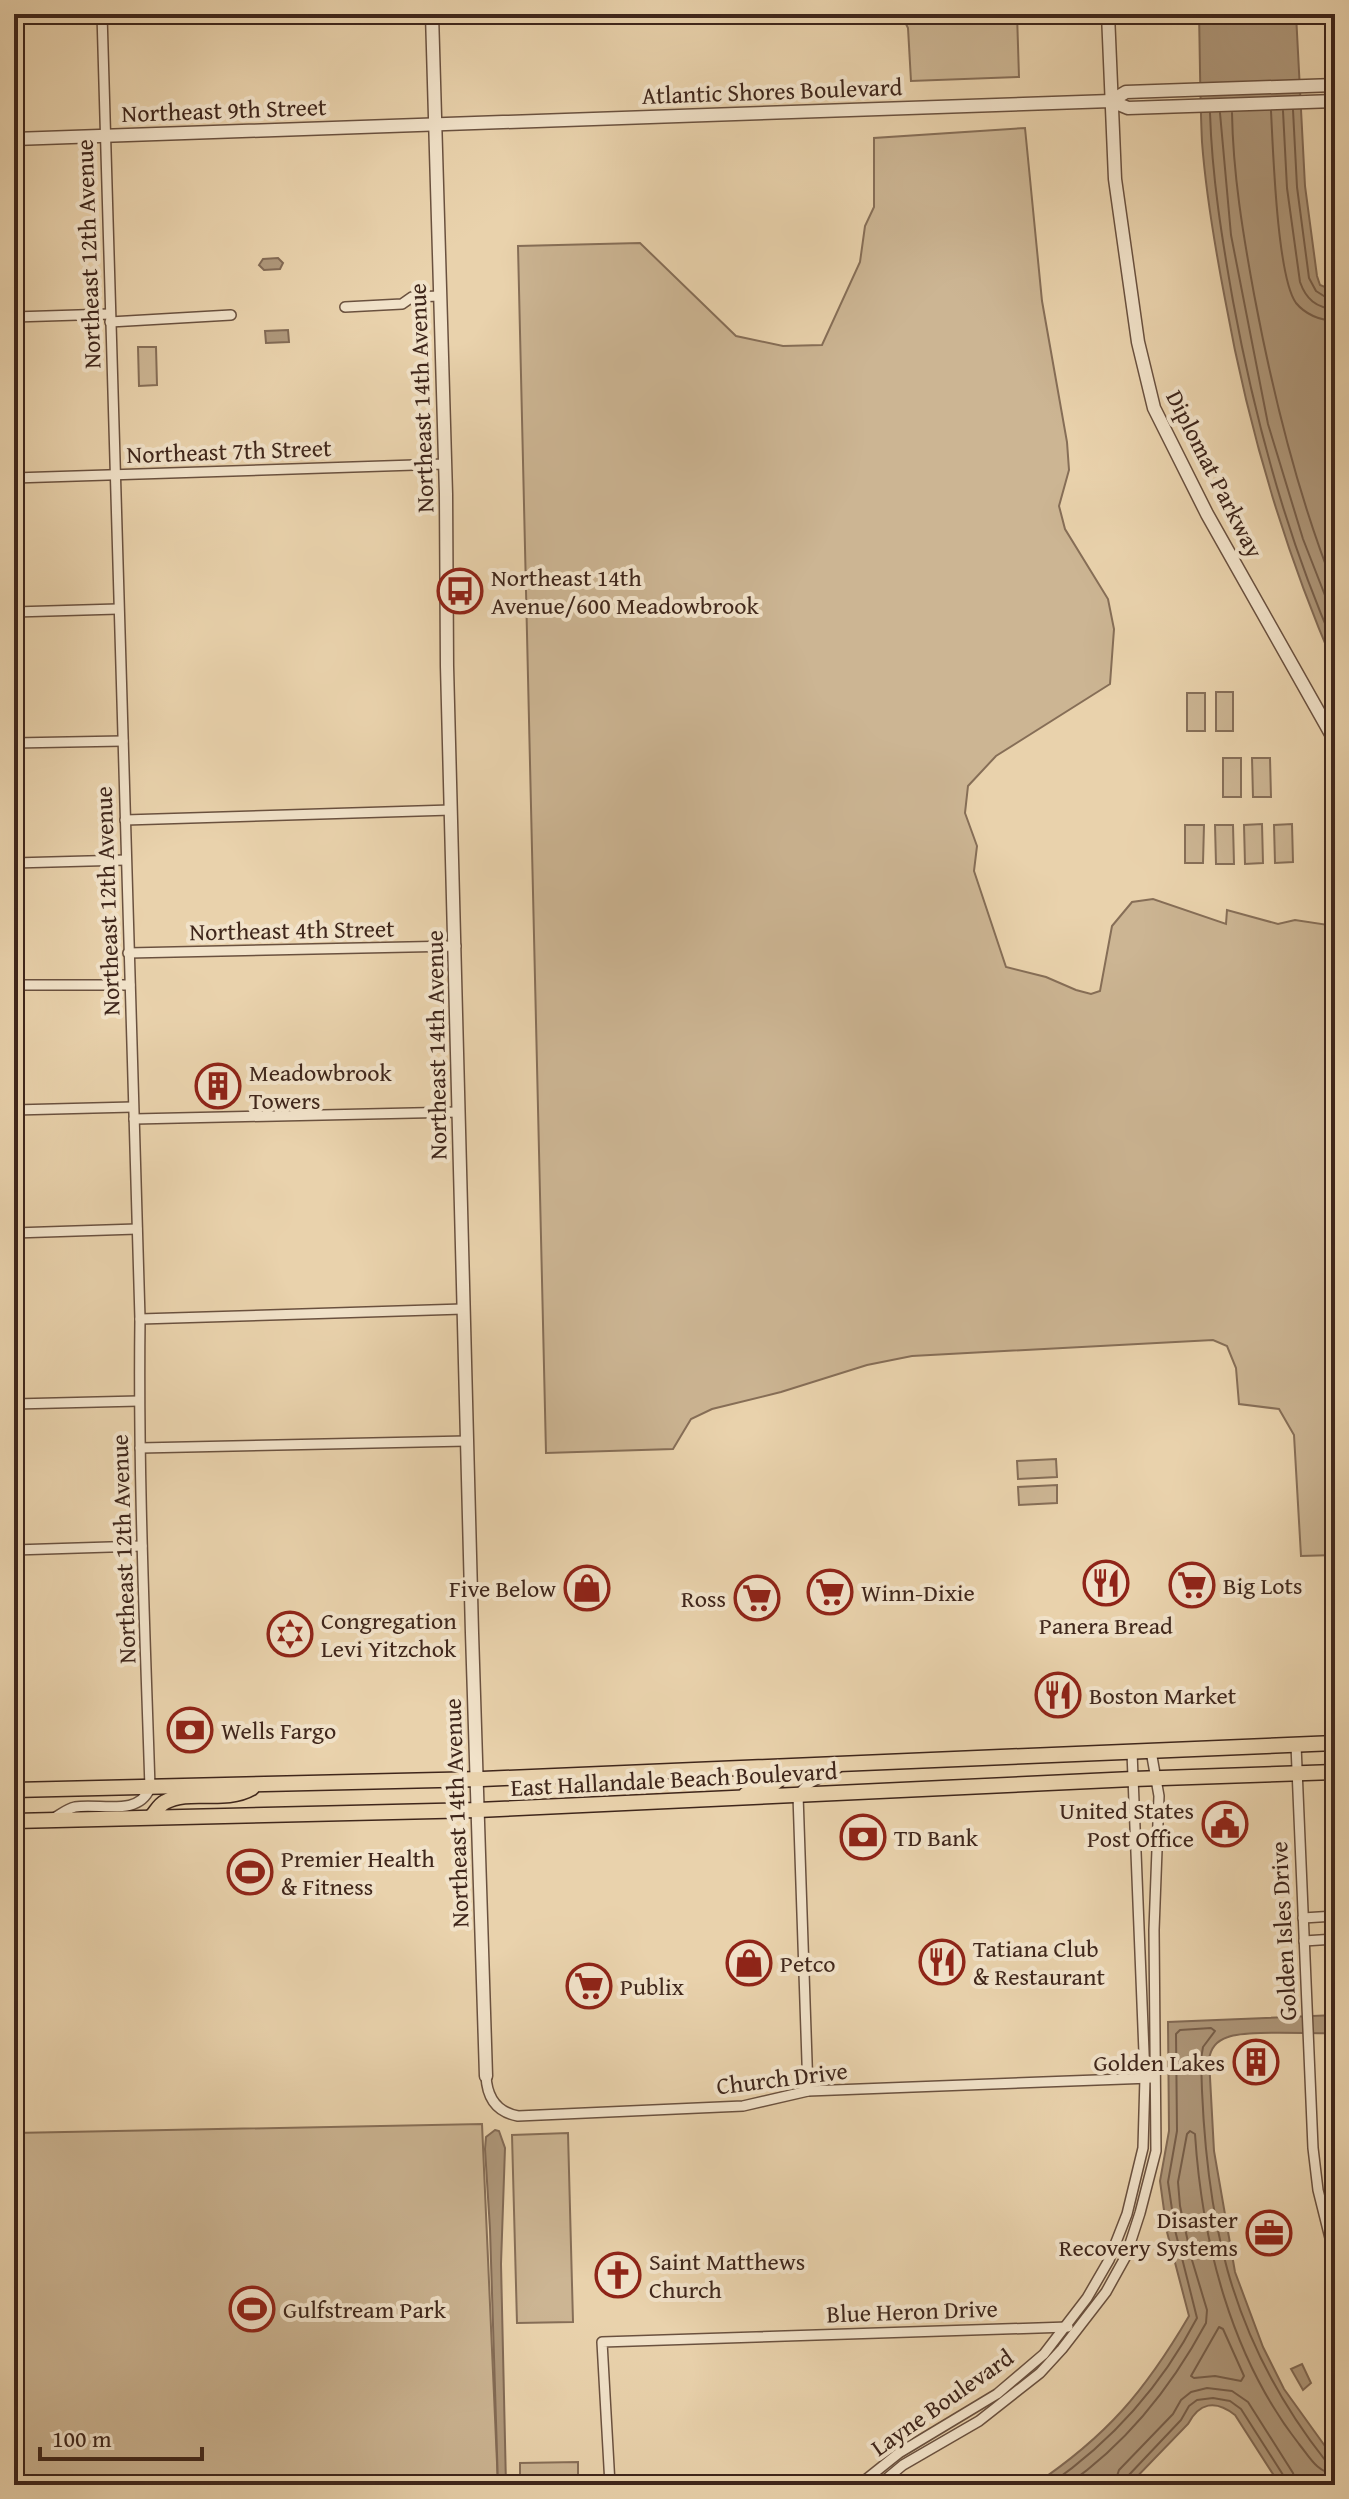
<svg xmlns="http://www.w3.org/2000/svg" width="1349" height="2499" viewBox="0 0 1349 2499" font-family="'Gentium Book Plus',serif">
<rect width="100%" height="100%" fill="#e9d2ac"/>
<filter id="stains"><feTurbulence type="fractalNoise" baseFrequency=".0025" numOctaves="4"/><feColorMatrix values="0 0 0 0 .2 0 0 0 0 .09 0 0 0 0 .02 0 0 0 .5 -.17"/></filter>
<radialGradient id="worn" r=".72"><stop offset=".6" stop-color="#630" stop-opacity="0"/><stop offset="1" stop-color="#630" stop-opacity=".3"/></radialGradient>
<!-- green -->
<g fill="#ccb593" stroke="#866e57" stroke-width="2">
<polygon points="753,14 1017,14 1019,77 911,81 908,28 902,16"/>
<polygon points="1025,128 1042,301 1067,442 1069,470 1059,506 1065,529 1108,599 1114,629 1110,684 996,756 968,786 965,813 977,846 974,871 1006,967 1046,977 1076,990 1091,994 1100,991 1112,926 1132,902 1153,899 1226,924 1227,910 1278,924 1295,920 1335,926 1335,1555 1301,1556 1294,1435 1279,1409 1239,1404 1236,1368 1227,1346 1213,1340 912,1356 867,1365 781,1392 712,1409 691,1419 673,1449 546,1453 518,246 640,243 736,336 783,346 822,345 860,262 865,226 874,207 874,138"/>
<polygon points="138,347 156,347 157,385 139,386"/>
<rect x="1216" y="692" width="17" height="39"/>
<rect x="1187" y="693" width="18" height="38"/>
<rect x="1223" y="758" width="18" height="39"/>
<polygon points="1252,758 1270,758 1271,797 1253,797"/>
<polygon points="1262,824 1263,863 1245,864 1244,825"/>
<polygon points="1292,824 1293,862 1275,863 1274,825"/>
<polygon points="1185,825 1204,825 1203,863 1185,863"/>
<polygon points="1215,825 1233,825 1234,864 1216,864"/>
<polygon points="1056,1459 1057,1477 1018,1479 1017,1461"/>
<polygon points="1057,1485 1057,1503 1019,1505 1018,1487"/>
<polygon points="482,2124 498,2485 14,2485 14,2133"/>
<polygon points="568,2133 573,2322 517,2323 512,2135"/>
<polygon points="578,2462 578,2485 520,2485 520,2463"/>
</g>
<!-- water -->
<g fill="#af987b" stroke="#826a55" stroke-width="2">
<path d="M1199,14H1296L1305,186L1317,276L1320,285L1335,291V667C1283,547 1248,427 1225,299C1215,247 1206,195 1202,142C1200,100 1200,57 1199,14Z"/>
<polygon points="278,258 283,263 280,269 264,270 259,265 263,259"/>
<polygon points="288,330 289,342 266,343 265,331"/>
<path d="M1335,2015V2033C1311,2034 1246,2030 1228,2037C1216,2041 1211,2048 1209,2059L1214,2151L1235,2272L1263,2347L1284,2389L1335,2460V2485H1280L1235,2415C1215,2399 1199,2403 1188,2424L1129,2485H1034C1107,2436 1145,2391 1189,2316L1167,2232L1160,2181L1169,2131L1168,2022Z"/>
<polygon points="495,2130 499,2131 505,2148 501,2264 506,2485 498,2485 490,2229 485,2149 486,2137"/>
<polygon points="1302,2364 1311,2383 1303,2390 1291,2369"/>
</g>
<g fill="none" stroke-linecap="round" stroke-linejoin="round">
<!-- shore -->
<g stroke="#775f4b" stroke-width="2">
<polyline points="1293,110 1297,187 1309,278 1316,291 1327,298 1335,299"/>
<path d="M1271,111C1273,148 1277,277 1296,303C1306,315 1320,320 1335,321"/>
<path d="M1283,111L1287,188L1300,282C1306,299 1316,308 1335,309"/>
<path d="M1210,113C1212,177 1222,239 1233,301C1255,420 1286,536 1335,647"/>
<polyline points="1220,113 1231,235 1268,424 1303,539 1335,621"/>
<path d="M1232,113C1233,174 1243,234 1254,294C1273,395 1297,494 1335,589"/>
<polygon points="1219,2327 1223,2329 1244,2376 1241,2381 1215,2376 1194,2378 1191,2376"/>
<path d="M1049,2485C1111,2442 1162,2385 1197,2318L1175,2230L1168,2182L1177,2131L1176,2034L1180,2030L1211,2028L1215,2031L1203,2047L1201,2059C1204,2213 1228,2337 1325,2460L1335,2464"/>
<path d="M1067,2485C1126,2444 1172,2386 1206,2323L1207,2310L1192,2260L1180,2206L1178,2182L1187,2134L1190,2131L1195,2134C1202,2242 1231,2357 1299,2444C1309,2456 1317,2473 1335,2474"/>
<polyline points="1114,2485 1119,2470 1173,2414 1181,2400 1191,2392 1207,2388 1232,2391 1248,2402 1293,2473 1296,2485"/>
<polyline points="1124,2485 1127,2477 1181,2420 1189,2406 1197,2400 1213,2398 1230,2401 1241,2409 1285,2478 1286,2485"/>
</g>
<!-- minor casing -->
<g stroke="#6a513f" stroke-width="12">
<g id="minor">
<polyline points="345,307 402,304 412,297 440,296"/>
<polyline points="14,317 110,314"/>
<polyline points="110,322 231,315"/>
<polyline points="14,478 445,464"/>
<polyline points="14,612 118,609"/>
<polyline points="14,743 123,741"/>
<polyline points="125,820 451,810"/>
<polyline points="14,863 126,860"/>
<polyline points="128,953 456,946"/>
<polyline points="14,985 130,985"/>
<polyline points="14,1110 133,1107"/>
<polyline points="134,1119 459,1112"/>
<polyline points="14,1233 137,1229"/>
<polyline points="140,1319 463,1309"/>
<polyline points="14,1404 139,1401"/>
<polyline points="140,1448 467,1441"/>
<polyline points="14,1550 142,1546"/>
<polyline points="1296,1745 1313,2148 1318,2190 1335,2258"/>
<path d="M52,1819C60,1815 66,1809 75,1807C101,1803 138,1817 150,1788C145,1631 138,1475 140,1319L102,14"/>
<polyline points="1303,1918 1335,1916"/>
<polyline points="1304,1941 1335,1939"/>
<path d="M486,2076C487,2097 496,2112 518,2116L743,2106L808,2091L1151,2078"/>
<polyline points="808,2091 798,1795 808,1784 838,1768"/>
<polyline points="610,2485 602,2342 1068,2327"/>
<polyline points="859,2485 899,2453 997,2394 1044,2354 1087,2298 1109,2260 1127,2214 1143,2148 1145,2078 1132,1752"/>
<polyline points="879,2485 903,2465 979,2421 1040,2373 1062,2349 1106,2292 1126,2256 1140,2213 1156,2151 1154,1930 1159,1796 1151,1751"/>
</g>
</g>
<!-- tertiary casing -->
<g stroke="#6a513f" stroke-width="15">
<g id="tertiary">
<polyline points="432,14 446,494 447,666 472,1633 486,2076"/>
<polyline points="1108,14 1115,179 1138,342 1154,408 1207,514 1335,741"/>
<polyline points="1111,101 1126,92 1335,85"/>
<polyline points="14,139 1111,101 1128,108 1335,101"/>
</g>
</g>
<!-- primary casing -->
<g stroke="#3f261b" stroke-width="17">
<g id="primary">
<polyline points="14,1790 482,1779 1335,1743"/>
<polyline points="746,1794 773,1784 796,1767"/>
<path d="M152,1816C156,1812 159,1805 165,1802C190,1788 224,1804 252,1788"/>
<polyline points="14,1821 478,1810 1133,1779 1335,1772"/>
</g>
</g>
<!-- minor -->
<use href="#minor" stroke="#f1e2c9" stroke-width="9"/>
<!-- tertiary -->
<use href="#tertiary" stroke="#f1e2c9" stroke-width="12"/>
<!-- primary -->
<use href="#primary" stroke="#e9d2ac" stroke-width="14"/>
</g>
<!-- icons -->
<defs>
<g id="bus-ring" transform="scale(2.3)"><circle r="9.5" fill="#f1e2c9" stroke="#8f2418" stroke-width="1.5"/><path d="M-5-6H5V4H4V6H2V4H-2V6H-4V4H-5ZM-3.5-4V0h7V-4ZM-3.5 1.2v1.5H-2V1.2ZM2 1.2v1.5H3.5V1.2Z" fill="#8f2418"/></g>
<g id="building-ring" transform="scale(2.3)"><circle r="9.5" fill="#f1e2c9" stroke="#8f2418" stroke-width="1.5"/><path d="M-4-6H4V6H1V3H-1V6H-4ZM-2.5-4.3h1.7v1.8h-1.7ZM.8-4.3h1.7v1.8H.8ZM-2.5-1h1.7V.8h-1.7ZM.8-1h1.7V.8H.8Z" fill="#8f2418"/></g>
<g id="restaurant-ring" transform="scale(2.3)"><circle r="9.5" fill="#f1e2c9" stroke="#8f2418" stroke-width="1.5"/><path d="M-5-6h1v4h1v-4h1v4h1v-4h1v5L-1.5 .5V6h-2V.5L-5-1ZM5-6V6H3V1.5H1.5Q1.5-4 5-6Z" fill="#8f2418"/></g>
<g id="supermarket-ring" transform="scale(2.3)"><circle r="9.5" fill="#f1e2c9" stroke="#8f2418" stroke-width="1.5"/><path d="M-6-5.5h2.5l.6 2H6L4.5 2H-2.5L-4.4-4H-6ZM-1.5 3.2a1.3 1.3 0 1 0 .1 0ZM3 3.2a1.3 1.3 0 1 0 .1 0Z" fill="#8f2418"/></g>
<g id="shop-ring" transform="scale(2.3)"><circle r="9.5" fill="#f1e2c9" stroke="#8f2418" stroke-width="1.5"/><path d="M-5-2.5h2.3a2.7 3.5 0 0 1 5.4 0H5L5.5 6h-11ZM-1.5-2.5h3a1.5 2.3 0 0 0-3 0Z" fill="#8f2418"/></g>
<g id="synagogue-ring" transform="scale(2.3)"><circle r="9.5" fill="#f1e2c9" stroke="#8f2418" stroke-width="1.5"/><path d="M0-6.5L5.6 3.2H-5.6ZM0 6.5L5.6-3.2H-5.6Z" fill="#8f2418"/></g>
<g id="bank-ring" transform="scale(2.3)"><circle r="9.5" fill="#f1e2c9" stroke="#8f2418" stroke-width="1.5"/><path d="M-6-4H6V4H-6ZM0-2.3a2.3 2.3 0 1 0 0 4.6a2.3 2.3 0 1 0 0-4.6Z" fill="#8f2418"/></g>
<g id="civic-ring" transform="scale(2.3)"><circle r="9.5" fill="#f1e2c9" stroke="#8f2418" stroke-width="1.5"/><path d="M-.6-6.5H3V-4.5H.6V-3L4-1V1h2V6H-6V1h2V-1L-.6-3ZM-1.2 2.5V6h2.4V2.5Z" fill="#8f2418"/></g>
<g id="stadium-ring" transform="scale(2.3)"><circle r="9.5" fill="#f1e2c9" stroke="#8f2418" stroke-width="1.5"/><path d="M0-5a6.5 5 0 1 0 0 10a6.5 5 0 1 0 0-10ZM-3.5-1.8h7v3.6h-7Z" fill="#8f2418"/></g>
<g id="office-ring" transform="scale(2.3)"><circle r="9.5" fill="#f1e2c9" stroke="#8f2418" stroke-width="1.5"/><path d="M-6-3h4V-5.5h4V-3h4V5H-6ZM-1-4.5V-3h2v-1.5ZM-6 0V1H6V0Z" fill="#8f2418"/></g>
<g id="church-ring" transform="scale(2.3)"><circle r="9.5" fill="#f1e2c9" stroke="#8f2418" stroke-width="1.5"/><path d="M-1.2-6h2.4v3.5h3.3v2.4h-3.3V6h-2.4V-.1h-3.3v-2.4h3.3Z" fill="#8f2418"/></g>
</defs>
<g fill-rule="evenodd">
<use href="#bus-ring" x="460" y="591"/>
<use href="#building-ring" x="218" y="1086"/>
<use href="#restaurant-ring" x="1106" y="1583"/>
<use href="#supermarket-ring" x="1192" y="1585"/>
<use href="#shop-ring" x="587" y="1588"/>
<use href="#supermarket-ring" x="830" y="1592"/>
<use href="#supermarket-ring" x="757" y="1598"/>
<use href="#synagogue-ring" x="290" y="1634"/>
<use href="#restaurant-ring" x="1058" y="1695"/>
<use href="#bank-ring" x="190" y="1730"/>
<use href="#civic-ring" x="1225" y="1824"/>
<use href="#bank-ring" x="863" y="1837"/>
<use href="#stadium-ring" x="250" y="1872"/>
<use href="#restaurant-ring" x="942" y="1962"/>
<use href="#shop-ring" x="749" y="1963"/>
<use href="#supermarket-ring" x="589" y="1986"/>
<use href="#building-ring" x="1256" y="2062"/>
<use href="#office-ring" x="1269" y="2233"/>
<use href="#church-ring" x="618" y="2275"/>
<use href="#stadium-ring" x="252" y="2309"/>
</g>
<g text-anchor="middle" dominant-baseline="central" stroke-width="8" stroke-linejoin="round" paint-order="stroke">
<!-- street labels -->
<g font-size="24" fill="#3f261b" stroke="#f1e2c9">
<text transform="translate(772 91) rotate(-2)">Atlantic Shores Boulevard</text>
<text transform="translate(224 110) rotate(-2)">Northeast 9th Street</text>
<text transform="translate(88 254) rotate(-92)">Northeast 12th Avenue</text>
<text transform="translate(421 398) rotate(-92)">Northeast 14th Avenue</text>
<text transform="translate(229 451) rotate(-2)">Northeast 7th Street</text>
<text transform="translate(1215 474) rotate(63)">Diplomat Parkway</text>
<text transform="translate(107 901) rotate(-92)">Northeast 12th Avenue</text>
<text transform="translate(292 930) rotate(-1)">Northeast 4th Street</text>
<text transform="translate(436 1045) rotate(-91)">Northeast 14th Avenue</text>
<text transform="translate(123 1549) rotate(-92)">Northeast 12th Avenue</text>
<text transform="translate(674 1779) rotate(-3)">East Hallandale Beach Boulevard</text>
<text transform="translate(456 1813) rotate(-92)">Northeast 14th Avenue</text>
<text transform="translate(1283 1931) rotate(-93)">Golden Isles Drive</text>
<text transform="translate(782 2078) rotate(-7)">Church Drive</text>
<text transform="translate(912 2311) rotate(-2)">Blue Heron Drive</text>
<text transform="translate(942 2402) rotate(-35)">Layne Boulevard</text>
</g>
<!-- poi labels -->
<g font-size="24" fill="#3f261b" stroke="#f1e2c9" text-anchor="start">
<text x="491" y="577">Northeast 14th<tspan x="491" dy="28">Avenue/600 Meadowbrook</tspan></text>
<text x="249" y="1072">Meadowbrook<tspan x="249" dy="28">Towers</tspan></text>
<text x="1223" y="1585">Big Lots</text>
<text x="556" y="1588" text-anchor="end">Five Below</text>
<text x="861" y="1592">Winn-Dixie</text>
<text x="726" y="1598" text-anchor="end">Ross</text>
<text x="321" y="1620">Congregation<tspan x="321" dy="28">Levi Yitzchok</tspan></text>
<text x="1106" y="1625" text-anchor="middle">Panera Bread</text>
<text x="1089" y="1695">Boston Market</text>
<text x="221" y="1730">Wells Fargo</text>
<text x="1194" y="1810" text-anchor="end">United States<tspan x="1194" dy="28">Post Office</tspan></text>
<text x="894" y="1837">TD Bank</text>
<text x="281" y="1858">Premier Health<tspan x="281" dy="28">&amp; Fitness</tspan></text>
<text x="973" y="1948">Tatiana Club<tspan x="973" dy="28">&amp; Restaurant</tspan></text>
<text x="780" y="1963">Petco</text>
<text x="620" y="1986">Publix</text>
<text x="1225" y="2062" text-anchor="end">Golden Lakes</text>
<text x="1238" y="2219" text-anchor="end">Disaster<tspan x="1238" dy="28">Recovery Systems</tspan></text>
<text x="649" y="2261">Saint Matthews<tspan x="649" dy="28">Church</tspan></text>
<text x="283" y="2309">Gulfstream Park</text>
</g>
</g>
<!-- margin -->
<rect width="1349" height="2499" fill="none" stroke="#e9d2ac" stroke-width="48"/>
<rect x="16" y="16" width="1317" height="2467" fill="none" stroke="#3f261b" stroke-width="4"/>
<rect x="24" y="24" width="1301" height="2451" fill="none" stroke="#3f261b" stroke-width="2"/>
<!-- scale -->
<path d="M40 2447v12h162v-12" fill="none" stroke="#3f261b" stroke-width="4"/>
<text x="52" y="2447" font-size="24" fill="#3f261b" stroke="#f1e2c9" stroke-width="6" paint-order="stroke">100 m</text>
<rect width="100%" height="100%" filter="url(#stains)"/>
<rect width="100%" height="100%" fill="url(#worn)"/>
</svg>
